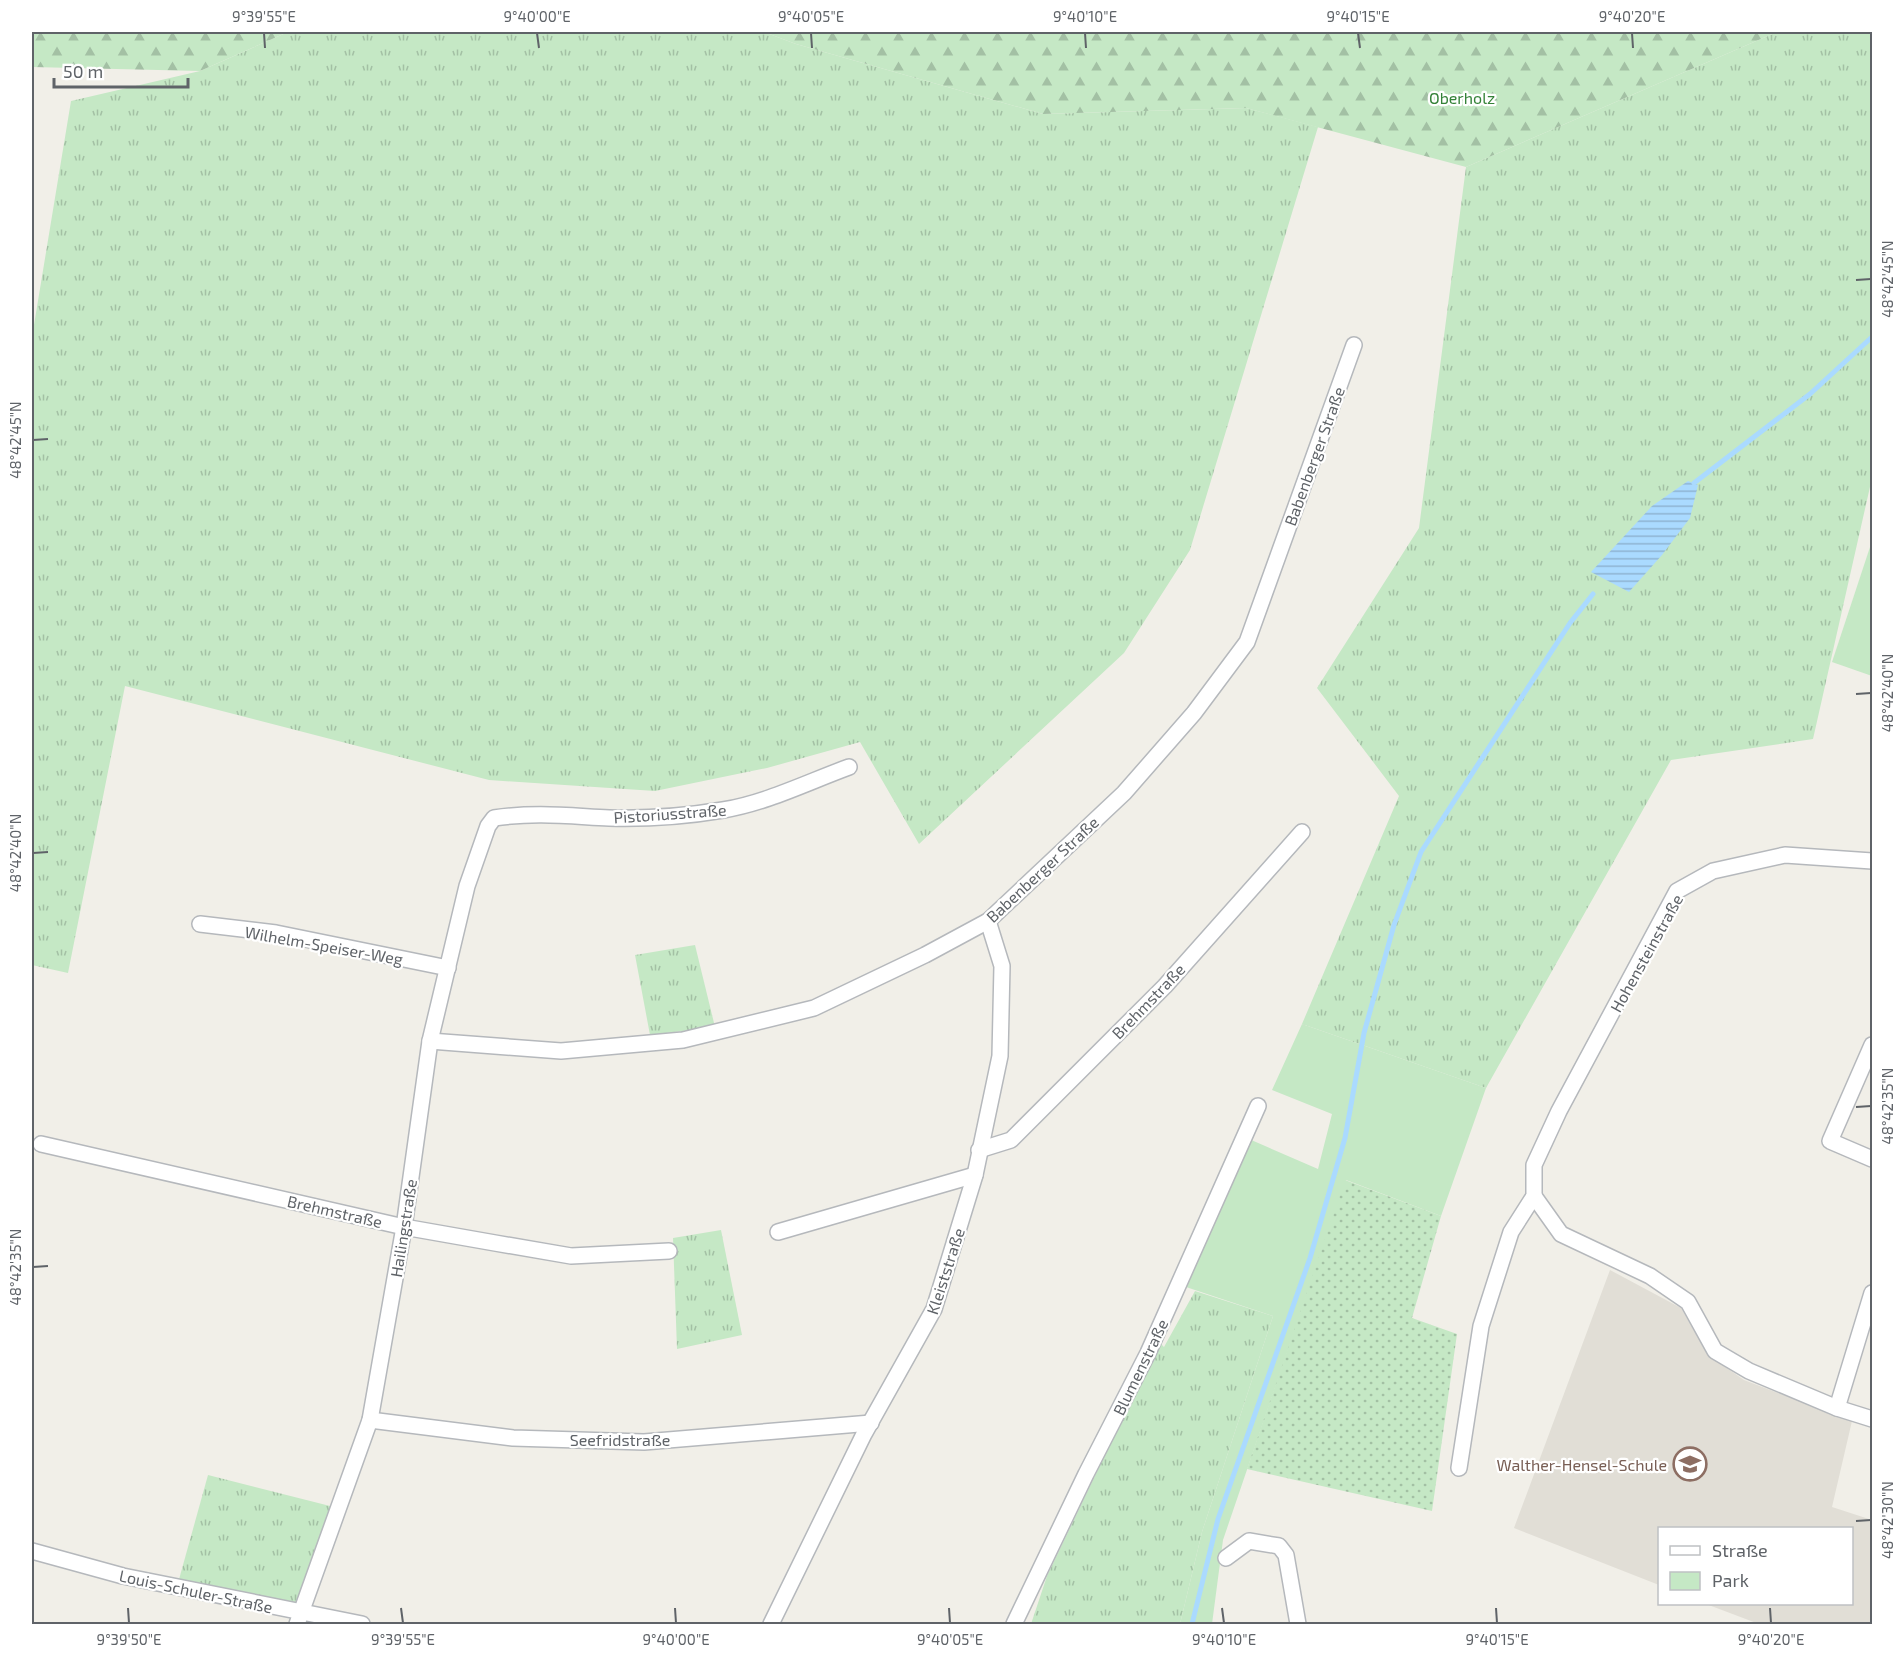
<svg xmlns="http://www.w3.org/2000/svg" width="1904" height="1656" viewBox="0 0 1904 1656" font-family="'Exo 2',sans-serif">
<defs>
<pattern id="grass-tufts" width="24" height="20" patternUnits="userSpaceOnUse" patternTransform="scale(1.5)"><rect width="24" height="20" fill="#c5e8c5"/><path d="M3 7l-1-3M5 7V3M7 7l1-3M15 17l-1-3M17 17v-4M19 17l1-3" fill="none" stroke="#a3c0a4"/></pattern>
<pattern id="forest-firs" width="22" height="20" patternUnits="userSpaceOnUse" patternTransform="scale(1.5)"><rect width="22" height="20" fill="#c5e8c5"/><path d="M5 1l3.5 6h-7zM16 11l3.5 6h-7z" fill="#a3c0a4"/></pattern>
<pattern id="garden-dots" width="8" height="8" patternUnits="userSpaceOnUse" patternTransform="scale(1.5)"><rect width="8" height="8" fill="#c5e8c5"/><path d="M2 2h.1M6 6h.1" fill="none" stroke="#a3c0a4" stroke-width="1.8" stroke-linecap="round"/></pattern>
<pattern id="water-rules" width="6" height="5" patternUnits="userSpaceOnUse" patternTransform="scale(1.5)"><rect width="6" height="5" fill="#aadaff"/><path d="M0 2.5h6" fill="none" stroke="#8eb4d2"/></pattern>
</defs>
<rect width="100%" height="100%" fill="#f1efe8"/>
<!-- education -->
<polygon fill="#e1ded6" points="1610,1270 1681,1308 1708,1355 1744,1380 1852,1421 1832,1507 1872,1520 1872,1624 1759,1624 1706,1604 1852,1604 1852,1528 1660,1528 1659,1585 1514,1528"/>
<!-- grass -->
<g fill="url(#grass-tufts)">
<polygon points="288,32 764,32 796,44 1043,114 1246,108 1318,127 1190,550 1124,653 919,844 860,742 767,768 655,791 489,780 125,686 68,973 32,965 32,337 71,101 200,71"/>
<polygon points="1777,32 1872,32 1872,478 1813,739 1671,760 1486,1088 1302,1024 1399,796 1317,688 1419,528 1466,167"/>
<polygon points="695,945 715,1027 650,1035 635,955"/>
<polygon points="721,1230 742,1335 677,1349 673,1238"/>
<polygon points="1195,1291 1273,1316 1202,1532 1180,1624 1031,1624 1047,1576 1159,1342 1164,1347"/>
<polygon points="208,1475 334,1507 299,1608 178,1583"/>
</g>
<!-- forest -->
<g fill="url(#forest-firs)">
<polygon points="32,32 288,32 200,71 32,67"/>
<polygon points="764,32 1777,32 1466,167 1246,108 1043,114 796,44"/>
</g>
<!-- park -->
<g fill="#c5e8c5">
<polygon points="1872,541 1872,676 1832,662"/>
<polygon points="1302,1024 1486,1088 1441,1216 1346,1180 1223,1540 1212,1624 1180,1624 1202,1532 1273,1316 1183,1286 1249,1139 1318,1169 1332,1114 1272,1090"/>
</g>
<!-- garden -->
<polygon fill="url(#garden-dots)" points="1345,1180 1441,1216 1412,1318 1457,1334 1432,1511 1247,1469"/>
<!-- water -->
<polygon fill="url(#water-rules)" points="1688,481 1698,485 1690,518 1662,555 1629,592 1591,572 1652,506"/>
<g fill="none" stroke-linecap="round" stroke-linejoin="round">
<!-- stream -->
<g stroke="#aadaff" stroke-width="5">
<polyline points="1694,483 1810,394 1872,337"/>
<polyline points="1192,1624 1218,1519 1310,1258 1345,1138 1364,1033 1394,925 1421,852 1570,623 1593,594"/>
</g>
<!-- minor casing -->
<g stroke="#b5b8bc" stroke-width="18">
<g id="minor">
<polyline points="200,924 276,933 448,968"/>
<polyline points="430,1041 561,1051 683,1040 814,1008 925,955 988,921 1124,793 1194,713 1247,642 1354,345"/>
<polyline points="1872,1045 1830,1141 1872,1159"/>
<polyline points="41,1144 404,1227 495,1243 571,1256 669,1251"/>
<polyline points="979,1150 1011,1140 1165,986 1302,832"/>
<polyline points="1534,1196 1561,1234 1650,1276 1688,1302 1715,1351 1749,1371 1837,1408 1872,1419"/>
<polyline points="778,1232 975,1175"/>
<polyline points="1837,1408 1872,1293"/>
<polyline points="370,1420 513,1438 644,1442 871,1423"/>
<polyline points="1459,1468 1481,1326 1511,1232 1534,1196 1534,1165 1559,1111 1677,891 1713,871 1785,855 1872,861"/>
<polyline points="32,1551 123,1576 362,1624"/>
<polyline points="1226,1558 1249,1541 1279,1546 1286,1555 1298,1624"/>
<path d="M297,1624L370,1420L404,1227L430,1041L467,886L488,826L494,818C536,812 568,816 609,818C646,819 687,816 723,810C766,803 808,782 849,767"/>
<polyline points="771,1624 864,1434 934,1309 975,1175 1000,1056 1002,966 988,921"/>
<polyline points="1014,1624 1086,1474 1148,1353 1258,1106"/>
</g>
</g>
<!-- minor -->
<use href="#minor" stroke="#fff" stroke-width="15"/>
</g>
<!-- ticks -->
<path fill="none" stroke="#5f6368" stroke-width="2" d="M264,33L265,48M537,33L539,48M811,33L812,48M1085,33L1086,48M1358,33L1360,48M1632,33L1633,48M1856,280L1871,279M33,440L48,439M1856,694L1871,693M33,853L48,852M1856,1107L1871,1106M33,1267L48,1266M1856,1521L1871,1520M128,1608L129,1623M401,1608L403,1623M675,1608L676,1623M949,1608L950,1623M1222,1608L1224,1623M1496,1608L1497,1623M1770,1608L1771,1623"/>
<!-- icons -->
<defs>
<g id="school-ring" transform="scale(1.725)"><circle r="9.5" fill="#fff" stroke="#8d6e63" stroke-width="1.5"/><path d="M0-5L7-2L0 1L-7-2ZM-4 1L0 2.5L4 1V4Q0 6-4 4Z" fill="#8d6e63"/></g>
</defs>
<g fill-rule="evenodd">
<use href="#school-ring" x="1690" y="1464"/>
</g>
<g text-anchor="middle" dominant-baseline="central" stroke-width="4.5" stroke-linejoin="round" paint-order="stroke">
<!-- park labels -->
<g font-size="16" fill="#348238" stroke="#fff">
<text x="1462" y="97">Oberholz</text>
</g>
<!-- street labels -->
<g font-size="16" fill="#5f6368" stroke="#fff">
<text transform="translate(1314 456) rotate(-70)">Babenberger Straße</text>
<text transform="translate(670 813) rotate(-4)">Pistoriusstraße</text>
<text transform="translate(1042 869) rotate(-43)">Babenberger Straße</text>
<text transform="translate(324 945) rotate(10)">Wilhelm-Speiser-Weg</text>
<text transform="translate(1646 953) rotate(-61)">Hohensteinstraße</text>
<text transform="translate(1148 1001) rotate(-46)">Brehmstraße</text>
<text transform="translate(335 1211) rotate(13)">Brehmstraße</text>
<text transform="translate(403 1228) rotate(-81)">Hailingstraße</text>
<text transform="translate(945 1271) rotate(-72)">Kleiststraße</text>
<text transform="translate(1140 1367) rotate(-64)">Blumenstraße</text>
<text x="620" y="1439">Seefridstraße</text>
<text transform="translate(196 1591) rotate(12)">Louis-Schuler-Straße</text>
</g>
<!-- education labels -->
<g font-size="16" fill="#785e54" stroke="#fff" text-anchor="end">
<text x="1667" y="1464">Walther-Hensel-Schule</text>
</g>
</g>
<!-- border -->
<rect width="1904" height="1656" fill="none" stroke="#ffffff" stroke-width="66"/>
<!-- legend -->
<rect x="1658" y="1527" width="195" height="78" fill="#ffffff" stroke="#bfc1c3" stroke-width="1.5"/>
<rect x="1670" y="1546" width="30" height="9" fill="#ffffff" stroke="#bfc1c3" stroke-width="1.5"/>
<text x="1712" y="1557" font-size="18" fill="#5f6368">Straße</text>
<rect x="1670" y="1572" width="30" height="18" fill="#c5e8c5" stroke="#bfc1c3" stroke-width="1.5"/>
<text x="1712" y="1587" font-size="18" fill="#5f6368">Park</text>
<!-- scale -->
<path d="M54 78v9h134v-9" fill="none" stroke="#5f6368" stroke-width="3"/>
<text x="63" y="78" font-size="18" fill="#5f6368" stroke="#ffffff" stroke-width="4.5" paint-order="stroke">50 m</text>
<rect x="33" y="33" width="1838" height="1590" fill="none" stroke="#5f6368" stroke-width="2"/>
<g font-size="15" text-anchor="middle" fill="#5f6368">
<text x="264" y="22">9°39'55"E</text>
<text x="537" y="22">9°40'00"E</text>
<text x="811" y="22">9°40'05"E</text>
<text x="1085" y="22">9°40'10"E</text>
<text x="1358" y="22">9°40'15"E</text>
<text x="1632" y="22">9°40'20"E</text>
<text transform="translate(1888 279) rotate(-90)" y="5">48°42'45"N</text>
<text transform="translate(16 440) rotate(-90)" y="5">48°42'45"N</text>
<text transform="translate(1888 693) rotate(-90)" y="5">48°42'40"N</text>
<text transform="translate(16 853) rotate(-90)" y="5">48°42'40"N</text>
<text transform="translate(1888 1106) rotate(-90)" y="5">48°42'35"N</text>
<text transform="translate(16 1267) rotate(-90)" y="5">48°42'35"N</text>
<text transform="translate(1888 1520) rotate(-90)" y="5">48°42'30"N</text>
<text x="129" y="1645">9°39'50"E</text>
<text x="403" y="1645">9°39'55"E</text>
<text x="676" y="1645">9°40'00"E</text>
<text x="950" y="1645">9°40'05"E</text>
<text x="1224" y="1645">9°40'10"E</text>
<text x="1497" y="1645">9°40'15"E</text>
<text x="1771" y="1645">9°40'20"E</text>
</g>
</svg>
